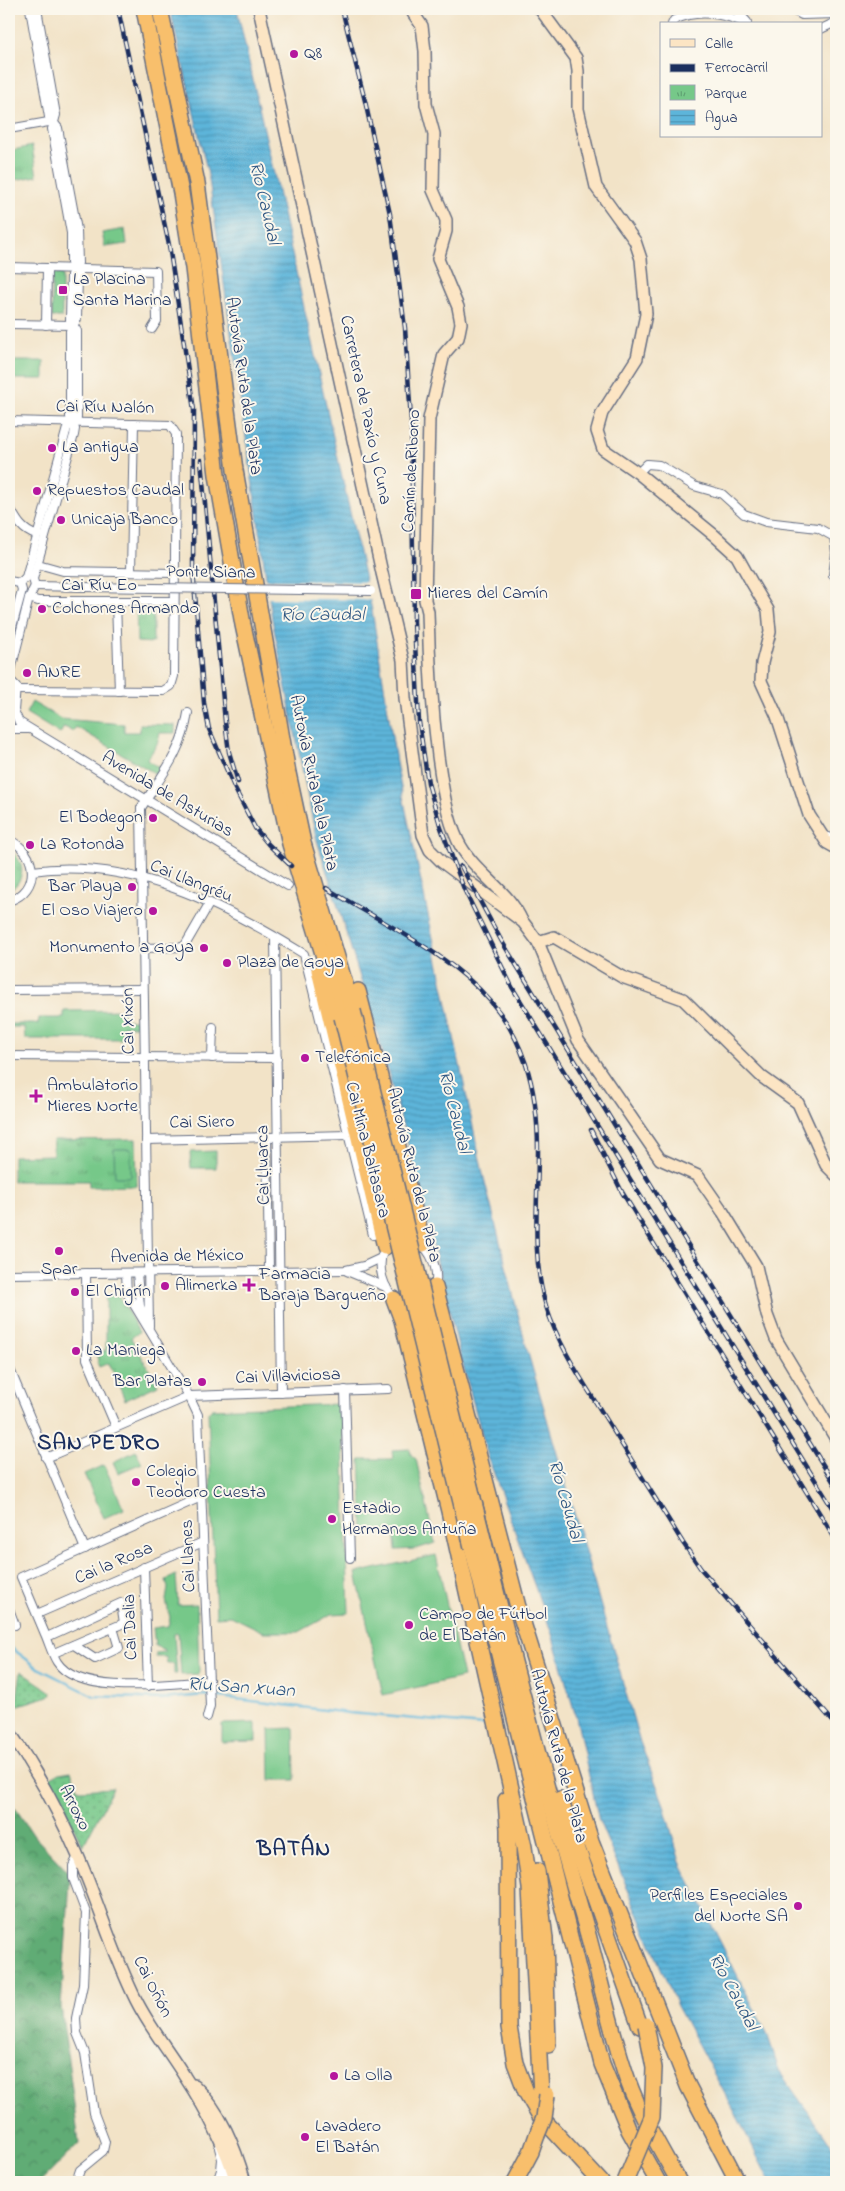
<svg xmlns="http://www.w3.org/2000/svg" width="845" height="2191" viewBox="0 0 845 2191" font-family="'Indie Flower',sans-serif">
<defs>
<pattern id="grass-dots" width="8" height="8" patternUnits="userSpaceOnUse" patternTransform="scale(1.25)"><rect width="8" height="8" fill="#76c889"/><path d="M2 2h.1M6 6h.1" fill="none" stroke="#60a373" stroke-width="1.8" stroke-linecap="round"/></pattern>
<pattern id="forest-crowns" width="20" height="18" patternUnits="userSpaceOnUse" patternTransform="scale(1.25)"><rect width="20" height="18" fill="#60ac75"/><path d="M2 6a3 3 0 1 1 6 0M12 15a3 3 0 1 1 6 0" fill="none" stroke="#4e8c63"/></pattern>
<pattern id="park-tufts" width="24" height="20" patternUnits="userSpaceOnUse" patternTransform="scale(1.25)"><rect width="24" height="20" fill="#76c889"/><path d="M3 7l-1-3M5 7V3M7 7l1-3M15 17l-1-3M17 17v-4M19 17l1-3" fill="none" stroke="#60a373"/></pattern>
<pattern id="water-rules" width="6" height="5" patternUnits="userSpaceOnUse" patternTransform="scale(1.25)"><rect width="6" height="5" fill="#5db5da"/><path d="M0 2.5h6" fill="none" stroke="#4c94b4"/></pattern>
</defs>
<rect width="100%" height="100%" fill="#fbf7ec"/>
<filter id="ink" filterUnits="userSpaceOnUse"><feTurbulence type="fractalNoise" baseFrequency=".02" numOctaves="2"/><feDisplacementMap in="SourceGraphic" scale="10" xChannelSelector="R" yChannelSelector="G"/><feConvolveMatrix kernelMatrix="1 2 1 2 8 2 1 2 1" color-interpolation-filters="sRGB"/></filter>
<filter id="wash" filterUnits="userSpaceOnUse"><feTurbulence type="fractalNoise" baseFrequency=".0096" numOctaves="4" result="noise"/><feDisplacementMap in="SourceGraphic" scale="20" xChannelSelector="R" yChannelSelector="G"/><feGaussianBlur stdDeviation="1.12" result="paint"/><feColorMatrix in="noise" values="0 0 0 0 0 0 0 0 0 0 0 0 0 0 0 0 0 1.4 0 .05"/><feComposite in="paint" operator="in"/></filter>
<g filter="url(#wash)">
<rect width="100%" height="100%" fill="#f2e3c7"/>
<!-- grass -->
<g fill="url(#grass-dots)" stroke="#487c74">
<polygon points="21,1671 51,1692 52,1695 16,1706"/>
<polygon points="71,1771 79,1790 113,1788 83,1846 49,1778 59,1773"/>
</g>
<!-- forest -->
<polygon fill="url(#forest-crowns)" stroke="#3e6e6a" points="9,1806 16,1809 34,1836 68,1872 70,1882 61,2006 79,2143 41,2182 9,2182"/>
<!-- park -->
<g fill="url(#park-tufts)" stroke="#487c74">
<polygon points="32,146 37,176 9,181 9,151"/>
<polygon points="125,229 127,244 105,247 102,233"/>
<rect x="52" y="274" width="10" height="43"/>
<polygon points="136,606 153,607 153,643 137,642"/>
<path d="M9,850C26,861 26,880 9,891Z"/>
<polygon points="136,1139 137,1186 89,1187 89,1181 13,1181 13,1156 53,1155 53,1140"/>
<polygon points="216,1151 216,1168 191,1168 190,1152"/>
<polygon points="106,1295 119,1295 139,1332 131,1338 158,1385 125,1400 109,1363 99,1367 96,1351 106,1351"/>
</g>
<!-- garden -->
<g fill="#76c889" stroke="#487c74">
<rect x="9" y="361" width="35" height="18"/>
<polygon points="32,702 61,719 124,724 124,732 140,732 140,724 175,725 175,733 160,733 157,744 147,760 160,768 156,774 76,727 73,731 64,727 60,734 26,713"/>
<polygon points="123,1010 123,1020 136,1020 136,1026 123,1026 123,1039 25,1039 24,1027 12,1027 11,1024 38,1024 39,1018 64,1018 64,1011"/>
<polygon points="114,1149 131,1149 131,1177 115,1177"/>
<polygon points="339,1404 342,1407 349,1613 332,1614 299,1632 264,1632 231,1616 216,1617 208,1412 211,1409"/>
<polygon points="410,1449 411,1455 416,1459 435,1543 416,1549 396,1550 394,1532 363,1531 360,1459 393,1459 392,1450"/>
<polygon points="136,1451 142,1463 118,1473 113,1462"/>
<polygon points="104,1465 124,1509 104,1518 84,1474"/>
<polygon points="436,1555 463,1677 383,1695 356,1573"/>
<polygon points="176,1575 178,1605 197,1604 199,1674 181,1675 178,1633 174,1634 177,1674 174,1674 174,1664 167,1664 166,1657 156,1657 156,1653 165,1652 165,1650 155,1646 153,1628 168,1626 170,1618 166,1600 168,1588 166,1580"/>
<polygon points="256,1723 256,1741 222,1742 222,1724"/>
<polygon points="294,1728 295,1780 270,1780 269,1729"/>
</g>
<!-- water -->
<polygon fill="url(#water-rules)" stroke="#3c729c" points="170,9 237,9 372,610 397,768 483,1174 526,1346 640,1742 663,1802 680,1862 768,2036 779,2071 836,2151 836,2182 770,2182 738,2118 677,2006 599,1821 576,1717 552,1634 488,1457 461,1358 410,1152 376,1028 316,837 272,619 209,179"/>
<!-- pier -->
<polygon fill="#f2e3c7" points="264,580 368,582 372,600 266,598"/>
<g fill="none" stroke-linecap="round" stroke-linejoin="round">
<!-- stream -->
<polyline stroke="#5db5da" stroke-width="2.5" points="9,1646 38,1668 94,1696 162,1699 204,1695 349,1713 484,1725"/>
</g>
</g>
<g filter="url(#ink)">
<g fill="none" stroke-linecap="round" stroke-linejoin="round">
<!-- street casing -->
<g stroke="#666e83" stroke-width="10">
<g id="street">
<polyline points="735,9 747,22"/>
<polyline points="791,9 802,15 836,14"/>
<path d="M672,24L674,20C697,9 724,13 747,24"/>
<polyline points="821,29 836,22"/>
<polyline points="9,129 54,121"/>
<polyline points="9,267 156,271 157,321 152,329"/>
<polyline points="9,324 73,325"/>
<polyline points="46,325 47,268"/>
<polyline points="9,421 170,425 176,434 174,676 171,686 163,691 16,690"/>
<polyline points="638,473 647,464 659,465 694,486 722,494 744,514 766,522 818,528 834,537 836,553 833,575 836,579"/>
<path d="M9,506C16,519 21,530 36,535"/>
<polyline points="38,564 63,571 173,573"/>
<polyline points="131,572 134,424"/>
<polyline points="9,581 20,583"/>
<polyline points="20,583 26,577 67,428 77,418 77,331 70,320 71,275 78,263 77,230 58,128 49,117 30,9"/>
<polyline points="35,586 33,579 74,435 75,429 70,417 70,331 77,319 78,275 71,263 71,233 52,129 56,115 37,9"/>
<polyline points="35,586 82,587"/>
<polyline points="29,598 38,601 174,601"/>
<polyline points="116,602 119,691"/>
<polyline points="9,638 22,590 20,583"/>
<polyline points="9,678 29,598 35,586"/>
<polyline points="9,679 16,686 14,711 19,722 288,886"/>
<polyline points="9,729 28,729"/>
<polyline points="822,835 836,839"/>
<path d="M9,840C38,852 41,891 9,901"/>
<path d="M32,871C131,857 223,904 304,954L373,1235"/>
<polyline points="275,937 281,1393"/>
<polyline points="143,948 184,947 209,904"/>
<polyline points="9,990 143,989"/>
<polyline points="9,1056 277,1058"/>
<polyline points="212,1058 213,1027"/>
<polyline points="267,1137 269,1271"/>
<polyline points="146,1140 348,1135"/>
<path d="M400,1237C437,1236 450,1296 418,1304C383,1313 364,1246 400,1237Z"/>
<polyline points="347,1271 386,1287"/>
<polyline points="86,1273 87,1359 116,1427"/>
<polyline points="126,1273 127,1293 189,1396 198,1415 210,1706 207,1717"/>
<polyline points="137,1273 140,1306 144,1315"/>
<polyline points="9,1274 346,1270 364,1266 381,1258"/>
<path d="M149,1326L141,808C162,775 182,752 188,713"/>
<polyline points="9,1367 85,1549"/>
<polyline points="345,1390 350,1558"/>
<polyline points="46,1458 189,1396 388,1389"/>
<path d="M201,1497L21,1577C29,1596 37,1615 45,1634C49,1643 52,1654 57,1662C79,1697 173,1683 209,1681"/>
<polyline points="144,1567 148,1686"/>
<polyline points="9,1609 15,1625"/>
<polyline points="37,1614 203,1542"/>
<polyline points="47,1637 121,1603 124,1623 54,1653"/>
<polyline points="74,1645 95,1659 119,1648 113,1628"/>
<polyline points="219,2148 222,2159 221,2170"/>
<polyline points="76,2182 80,2170 103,2151 105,2142 94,2113 85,2053 77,2033 76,2018 83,1985 86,1913 73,1878 73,1866 78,1856"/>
<polyline points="217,2182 221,2170 223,2169"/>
<polyline points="223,2182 225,2176 232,2170"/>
</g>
</g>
<!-- secondary casing -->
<g stroke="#666e83" stroke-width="14">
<g id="secondary">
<polyline points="259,9 382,573 403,660 405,698 423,835 430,850 442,862 523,922 538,942 578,1040 660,1159 698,1176 723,1212 756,1266 767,1315 776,1339 836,1439"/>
<polyline points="540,9 576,58 578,71 578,109 596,187 635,241 641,259 646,314 637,358 602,413 597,431 603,449 638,473 714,535 737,556 752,583 768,610 770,632 762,663 761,681 777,716 809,815 827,843 836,848"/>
<path d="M413,13L422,26L425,51L426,104L434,134L433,190L446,220V231L438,259L458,307L461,323L458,338L444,354L429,419L425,600L428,612C429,660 432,708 438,756C442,784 446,815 458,841C473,872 508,889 522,921"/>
<polyline points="538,942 554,937 622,977 683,999 762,1077 798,1103 826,1165 836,1175"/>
<path d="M9,1731C36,1770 59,1812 78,1856C99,1904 113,1954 136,2000C150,2028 169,2051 185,2077C206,2109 225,2145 236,2182"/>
<path d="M194,2085C221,2111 235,2147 245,2182"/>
</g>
</g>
<!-- highway casing -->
<g stroke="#666e83" stroke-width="18">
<g id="highway">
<polyline points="144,9 181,193 193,268 217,475 243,625 290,844 342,1017"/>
<polyline points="160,9 197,183 235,470 288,773 303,843 353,1011"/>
<polyline points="319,970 385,1247"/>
<polyline points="358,991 423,1244"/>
<polyline points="435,1287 518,1607 591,1841 688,2086 738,2182"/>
<polyline points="394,1299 402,1320 449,1511 524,1847 530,1888 541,2094"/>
<path d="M484,1543C515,1668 547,1793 583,1917C599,1971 609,2027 628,2081C641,2117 661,2149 679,2182"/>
<polyline points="472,1547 602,2064 629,2130 658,2182"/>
<polyline points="560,1799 640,2026"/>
<polyline points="506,1800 508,1829 509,2027 515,2063 526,2092 540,2116 601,2182"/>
<polyline points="537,1871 545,1939 548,2045"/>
<polyline points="515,2182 531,2152 537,2135"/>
</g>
</g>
<!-- street -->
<use href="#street" stroke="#fff" stroke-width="8"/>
<!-- secondary -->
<use href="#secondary" stroke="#fce5c4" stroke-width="11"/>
<!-- highway -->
<use href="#highway" stroke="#f8bf6c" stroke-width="15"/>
<!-- rail casing -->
<g stroke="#1b2f5e" stroke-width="4.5">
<g id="rail">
<polyline points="118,9 169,245 194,410 193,570 204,703 209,729 235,789 255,828 268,844 291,866"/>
<polyline points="342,9 365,101 390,214 405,328 411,420 414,622 419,722 428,783 440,825 464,889 512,987 836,1514"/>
<polyline points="201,460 225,722 229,752 238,782"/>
<polyline points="461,866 501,940 836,1486"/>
<path d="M326,888C446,961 538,991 538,1151C538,1201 531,1257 546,1306C558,1345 582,1380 603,1414C630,1457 656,1500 683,1543L701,1569L836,1725"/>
<polyline points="591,1130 622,1192 836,1540"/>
</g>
</g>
<!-- rail -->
<use href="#rail" stroke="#fbf7ec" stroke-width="2.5" stroke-dasharray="8" stroke-linecap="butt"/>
<!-- street-bridge casing -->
<g stroke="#666e83" stroke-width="10" stroke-linecap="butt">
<polyline id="street-bridge" points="82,587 371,591"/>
</g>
<!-- highway-bridge casing -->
<g stroke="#666e83" stroke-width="18" stroke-linecap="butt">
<g id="highway-bridge">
<polyline points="353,1011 484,1543"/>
<polyline points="342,1017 472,1547"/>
<polyline points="537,2135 544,2118 547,2095"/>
<polyline points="625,2182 652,2117 654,2068 646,2025"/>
</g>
</g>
<!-- street-bridge -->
<use href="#street-bridge" stroke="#fff" stroke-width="8"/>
<!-- highway-bridge -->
<use href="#highway-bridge" stroke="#f8bf6c" stroke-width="15"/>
</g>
</g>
<!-- markers -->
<g fill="#b5179e" stroke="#fbf7ec" stroke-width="2">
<circle cx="294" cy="54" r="5"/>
<rect x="58" y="285" width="10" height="10" rx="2.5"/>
<circle cx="52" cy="448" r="5"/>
<circle cx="37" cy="491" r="5"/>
<circle cx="61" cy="520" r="5"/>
<rect x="410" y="588" width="12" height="12" rx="2.5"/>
<circle cx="42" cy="609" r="5"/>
<circle cx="27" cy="673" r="5"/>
<circle cx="153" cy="818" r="5"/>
<circle cx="30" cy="845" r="5"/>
<circle cx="132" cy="887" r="5"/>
<circle cx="153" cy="911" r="5"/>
<circle cx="204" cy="948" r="5"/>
<circle cx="227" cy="963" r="5"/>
<circle cx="305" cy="1058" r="5"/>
<path d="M33.5 1088.5h5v5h5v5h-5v5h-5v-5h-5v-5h5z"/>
<circle cx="59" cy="1251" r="5"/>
<path d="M246.5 1277.5h5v5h5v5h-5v5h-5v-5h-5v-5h5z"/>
<circle cx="165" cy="1286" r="5"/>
<circle cx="75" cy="1292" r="5"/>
<circle cx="76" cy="1351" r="5"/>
<circle cx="202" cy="1382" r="5"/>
<circle cx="136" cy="1482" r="5"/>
<circle cx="332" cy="1519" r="5"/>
<circle cx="409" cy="1625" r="5"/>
<circle cx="798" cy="1906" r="5"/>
<circle cx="334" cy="2076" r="5"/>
<circle cx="305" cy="2137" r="5"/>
</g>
<g text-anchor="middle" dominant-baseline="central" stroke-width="4" stroke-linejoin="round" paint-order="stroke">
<!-- poi labels -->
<g font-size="18" fill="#1b2f5e" stroke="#fbf7ec" text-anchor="start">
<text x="304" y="54">Q8</text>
<text x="73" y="280">La Placina<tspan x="73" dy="21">Santa Marina</tspan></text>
<text x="62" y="448">La antigua</text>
<text x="47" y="491">Repuestos Caudal</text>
<text x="71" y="520">Unicaja Banco</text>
<text x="427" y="594">Mieres del Camín</text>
<text x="52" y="609">Colchones Armando</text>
<text x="37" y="673">ANRE</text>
<text x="143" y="818" text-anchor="end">El Bodegon</text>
<text x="40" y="845">La Rotonda</text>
<text x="122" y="887" text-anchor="end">Bar Playa</text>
<text x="143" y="911" text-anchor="end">El Oso Viajero</text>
<text x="194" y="948" text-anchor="end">Monumento a Goya</text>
<text x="237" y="963">Plaza de Goya</text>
<text x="315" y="1058">Telefónica</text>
<text x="47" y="1086">Ambulatorio<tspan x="47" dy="21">Mieres Norte</tspan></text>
<text x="59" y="1270" text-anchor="middle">Spar</text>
<text x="259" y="1275">Farmacia<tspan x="259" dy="21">Baraja Bargueño</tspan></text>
<text x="175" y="1286">Alimerka</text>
<text x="85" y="1292">El Chigrín</text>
<text x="86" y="1351">La Maniega</text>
<text x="192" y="1382" text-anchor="end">Bar Platas</text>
<text x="146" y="1472">Colegio<tspan x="146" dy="21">Teodoro Cuesta</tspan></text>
<text x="342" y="1509">Estadio<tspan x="342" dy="21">Hermanos Antuña</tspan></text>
<text x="419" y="1615">Campo de Fútbol<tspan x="419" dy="21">de El Batán</tspan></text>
<text x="788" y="1896" text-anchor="end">Perfiles Especiales<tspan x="788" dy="21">del Norte SA</tspan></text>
<text x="344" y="2076">La Olla</text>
<text x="315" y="2127">Lavadero<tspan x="315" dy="21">El Batán</tspan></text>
</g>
<!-- street labels -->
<g font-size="18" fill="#1b2f5e" stroke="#fbf7ec">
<text transform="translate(243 386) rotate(82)">Autovía Ruta de la Plata</text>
<text transform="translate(105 408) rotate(1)">Cai Ríu Nalón</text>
<text transform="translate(365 410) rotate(78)">Carretera de Paxío y Cuna</text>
<text transform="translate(412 471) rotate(-87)">Camín de Ribono</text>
<text transform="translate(211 573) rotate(1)">Ponte Siana</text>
<text x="99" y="586">Cai Ríu Eo</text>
<text transform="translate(313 783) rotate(78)">Autovía Ruta de la Plata</text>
<text transform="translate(167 795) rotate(31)">Avenida de Asturias</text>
<text transform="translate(191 882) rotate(22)">Cai Llangréu</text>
<text transform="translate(129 1021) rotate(-91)">Cai Xixón</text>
<text transform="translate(202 1123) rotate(-1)">Cai Siero</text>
<text transform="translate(367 1150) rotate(76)">Cai Mina Baltasara</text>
<text transform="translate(264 1165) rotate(-91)">Cai Ḷḷuarca</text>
<text transform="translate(413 1175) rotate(76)">Autovía Ruta de la Plata</text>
<text transform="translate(177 1257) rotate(-1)">Avenida de México</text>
<text transform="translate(288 1377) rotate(-2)">Cai Villaviciosa</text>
<text transform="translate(189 1556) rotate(-92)">Cai Llanes</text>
<text transform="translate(114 1564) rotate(-23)">Cai la Rosa</text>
<text transform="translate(131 1627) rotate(-92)">Cai Dalia</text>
<text transform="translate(558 1756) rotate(75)">Autovía Ruta de la Plata</text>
<text transform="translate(74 1808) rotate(63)">Arroxo</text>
<text transform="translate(152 1987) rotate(63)">Cai Oñón</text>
</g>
<!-- water labels -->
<g font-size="19" font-style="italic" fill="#2f5783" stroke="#fbf7ec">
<text transform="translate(264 203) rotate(77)">Río Caudal</text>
<text x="322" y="615">Río Caudal</text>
<text transform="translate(454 1112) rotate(76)">Río Caudal</text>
<text transform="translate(565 1501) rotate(74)">Río Caudal</text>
<text transform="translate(241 1688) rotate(4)">Ríu San Xuan</text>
<text transform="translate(733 1992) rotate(62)">Río Caudal</text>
</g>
<!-- district labels -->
<g font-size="22" font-weight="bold" letter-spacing="1" fill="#1b2f5e" stroke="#fbf7ec">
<text x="99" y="1444">SAN PEDRO</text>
<text x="294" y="1850">BATÁN</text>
</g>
</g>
<!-- margin -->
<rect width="845" height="2191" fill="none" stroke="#fbf7ec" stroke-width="30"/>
<!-- legend -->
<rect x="660" y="22" width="162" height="115" fill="#fbf7ec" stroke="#a1a7b3"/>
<rect x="670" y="39" width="25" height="8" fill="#fce5c4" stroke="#a1a7b3"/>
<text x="705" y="48" font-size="15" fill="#1b2f5e">Calle</text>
<rect x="670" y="64" width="25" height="8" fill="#1b2f5e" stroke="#a1a7b3"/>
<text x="705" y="72" font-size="15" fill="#1b2f5e">Ferrocarril</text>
<rect x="670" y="85" width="25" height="15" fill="url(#park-tufts)" stroke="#a1a7b3"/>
<text x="705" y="98" font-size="15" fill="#1b2f5e">Parque</text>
<rect x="670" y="110" width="25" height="15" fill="url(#water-rules)" stroke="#a1a7b3"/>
<text x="705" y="122" font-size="15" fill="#1b2f5e">Agua</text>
</svg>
